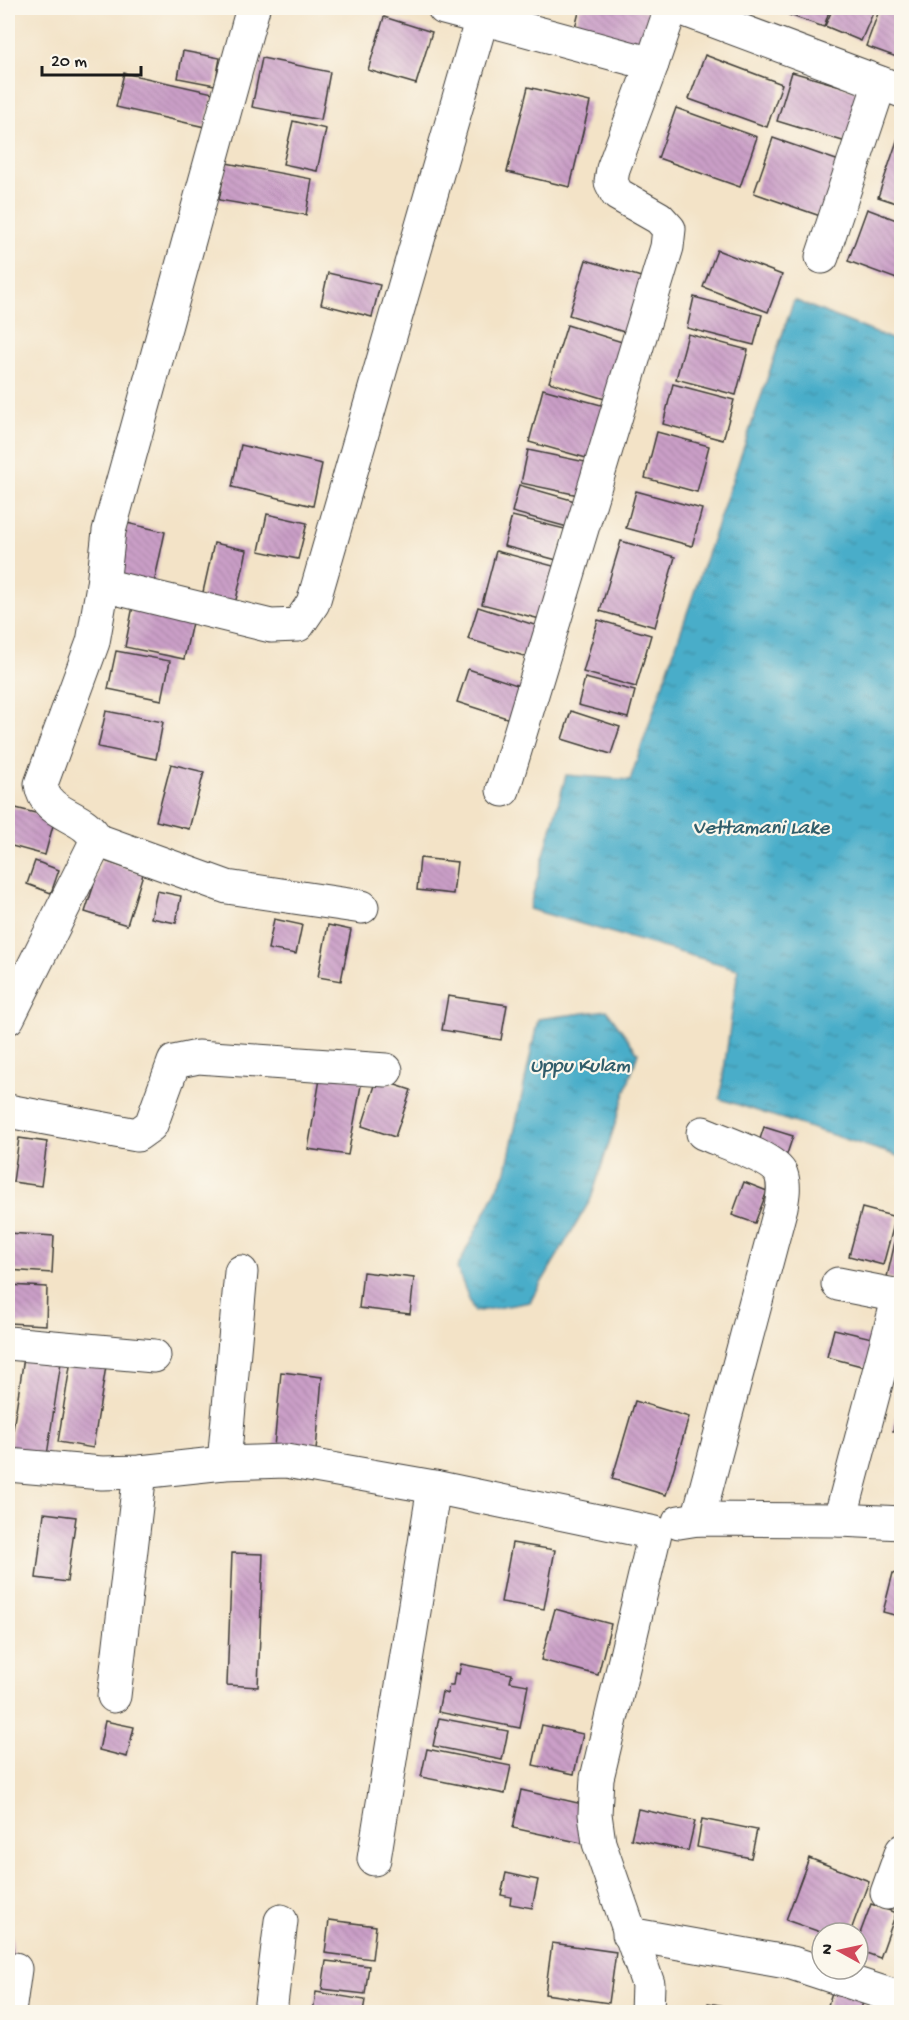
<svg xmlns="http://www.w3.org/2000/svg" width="909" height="2020" viewBox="0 0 909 2020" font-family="'Gochi Hand',sans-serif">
<defs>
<pattern id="water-ripples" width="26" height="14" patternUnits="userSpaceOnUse" patternTransform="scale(1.5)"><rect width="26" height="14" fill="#4aadc9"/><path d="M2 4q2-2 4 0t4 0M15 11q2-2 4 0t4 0" fill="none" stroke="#3d8ca2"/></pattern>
<pattern id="building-back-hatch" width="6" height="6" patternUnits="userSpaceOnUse" patternTransform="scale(1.5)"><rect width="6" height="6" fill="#ca9fc7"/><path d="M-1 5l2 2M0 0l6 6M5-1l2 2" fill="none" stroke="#ad88aa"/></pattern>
</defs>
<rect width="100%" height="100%" fill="#fbf7ec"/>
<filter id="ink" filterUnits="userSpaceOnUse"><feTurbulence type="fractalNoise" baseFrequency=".0167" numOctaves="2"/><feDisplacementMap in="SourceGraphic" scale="12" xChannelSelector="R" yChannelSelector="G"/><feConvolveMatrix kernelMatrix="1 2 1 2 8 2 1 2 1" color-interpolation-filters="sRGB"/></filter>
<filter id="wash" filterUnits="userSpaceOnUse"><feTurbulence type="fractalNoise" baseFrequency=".008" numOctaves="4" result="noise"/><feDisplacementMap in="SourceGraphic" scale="24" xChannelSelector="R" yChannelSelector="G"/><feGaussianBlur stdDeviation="1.35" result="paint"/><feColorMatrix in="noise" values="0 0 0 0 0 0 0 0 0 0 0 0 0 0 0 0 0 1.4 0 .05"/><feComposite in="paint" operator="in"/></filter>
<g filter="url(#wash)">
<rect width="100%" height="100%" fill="#f3e3c7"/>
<!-- water -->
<g fill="url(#water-ripples)" stroke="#336472" stroke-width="1.5">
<polygon points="794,300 901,343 901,1157 720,1099 738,969 529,909 566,775 630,780"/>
<polygon points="607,1010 638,1053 591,1199 530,1302 474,1312 457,1268 506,1171 538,1019"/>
</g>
<g id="blocks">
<!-- building -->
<g fill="url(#building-back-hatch)">
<polygon points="580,8 634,8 665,16 656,53 574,32"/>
<polygon points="792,8 830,8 824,27 789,15"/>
<polygon points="833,8 875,8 861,41 825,26"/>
<polygon points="880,8 902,8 902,59 866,46"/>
<polygon points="384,17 432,32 416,84 368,70"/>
<polygon points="183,51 220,58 215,85 178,78"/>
<polygon points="705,55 782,84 767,127 689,99"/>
<polygon points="262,58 330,72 321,120 252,107"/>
<polygon points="792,72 861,92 846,142 777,121"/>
<polygon points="124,73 213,93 205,127 116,107"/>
<polygon points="528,87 590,102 570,187 507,172"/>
<polygon points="676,108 757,137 740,187 658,158"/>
<polygon points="293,121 326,129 317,171 283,164"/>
<polygon points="902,126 902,205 878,197"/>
<polygon points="773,138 845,163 826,218 754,193"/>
<polygon points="226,163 312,179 306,215 219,200"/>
<polygon points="867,209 902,222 902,281 848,261"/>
<polygon points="717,250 782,275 768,312 703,287"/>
<polygon points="586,260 654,281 637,336 569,315"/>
<polygon points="328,273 380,285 372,317 321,304"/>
<polygon points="694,297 762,315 754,345 687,328"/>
<polygon points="567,325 635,346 618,403 549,382"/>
<polygon points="688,334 748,350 736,395 676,379"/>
<polygon points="673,384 734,400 723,440 663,424"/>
<polygon points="543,389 612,408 597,461 529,442"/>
<polygon points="657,432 709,446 697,492 645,478"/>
<polygon points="241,445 322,464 313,506 232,487"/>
<polygon points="528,450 595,464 588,497 521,483"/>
<polygon points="519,485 582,503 575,529 512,512"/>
<polygon points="636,491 702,509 692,546 626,528"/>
<polygon points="267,514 307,523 298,559 259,551"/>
<polygon points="512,516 565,529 557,560 504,546"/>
<polygon points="127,523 165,532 152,593 114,583"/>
<polygon points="621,541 675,557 655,627 600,611"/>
<polygon points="214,543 247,550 234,609 201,601"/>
<polygon points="496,551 557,567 544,620 482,604"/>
<polygon points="133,606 193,618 184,659 125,647"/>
<polygon points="478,607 547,629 537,660 468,639"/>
<polygon points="598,620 651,635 636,687 583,672"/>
<polygon points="116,651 170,661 162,700 108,689"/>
<polygon points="468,669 523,687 513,720 457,702"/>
<polygon points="585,678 635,691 628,718 578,705"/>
<polygon points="106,711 163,722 156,759 98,747"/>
<polygon points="571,711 620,727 611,754 562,739"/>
<polygon points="171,764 204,772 189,829 156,821"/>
<polygon points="8,806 55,818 45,855 8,845"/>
<polygon points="420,858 457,862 453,894 417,890"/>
<polygon points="102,860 143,874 127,925 85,912"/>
<polygon points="35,861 59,870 51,893 27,884"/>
<polygon points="157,891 181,896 176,923 151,918"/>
<polygon points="274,919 302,925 296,954 268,949"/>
<polygon points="328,925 351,930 341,981 318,977"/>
<polygon points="448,996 507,1005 501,1040 442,1030"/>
<polygon points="321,1073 362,1080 348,1155 308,1149"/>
<polygon points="377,1079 411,1090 395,1137 362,1126"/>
<polygon points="764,1127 793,1136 784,1163 755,1154"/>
<polygon points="19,1138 47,1142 41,1186 13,1182"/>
<polygon points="744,1182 767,1191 755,1223 732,1215"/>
<polygon points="862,1208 896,1217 883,1265 849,1256"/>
<polygon points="901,1216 902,1216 902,1281 887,1277"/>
<polygon points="8,1233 54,1236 52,1273 8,1270"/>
<polygon points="363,1272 414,1278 410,1314 359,1308"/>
<polygon points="8,1285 47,1287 46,1325 8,1323"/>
<polygon points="834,1329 876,1339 869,1368 827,1357"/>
<polygon points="24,1357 61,1362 46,1462 9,1456"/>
<polygon points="71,1360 106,1366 93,1448 58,1442"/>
<polygon points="281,1372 322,1377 316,1451 274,1447"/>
<polygon points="635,1401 689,1417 666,1495 612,1479"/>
<polygon points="899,1406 902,1407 902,1433 893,1431"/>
<polygon points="44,1513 76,1517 67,1582 36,1578"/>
<polygon points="512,1543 555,1550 544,1609 501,1602"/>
<polygon points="232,1553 263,1554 258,1687 227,1685"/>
<polygon points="893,1573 902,1576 902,1617 883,1612"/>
<polygon points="555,1609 611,1624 598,1675 541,1660"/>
<polygon points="461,1664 512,1674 510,1682 528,1685 520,1728 438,1712 442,1692 447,1694 449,1685 453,1685 455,1673 459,1674"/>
<polygon points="439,1718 508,1731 502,1760 433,1746"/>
<polygon points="105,1721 134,1727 127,1757 99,1750"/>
<polygon points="542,1725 583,1734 574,1774 533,1765"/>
<polygon points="427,1749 511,1766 505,1794 421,1777"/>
<polygon points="521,1790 591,1806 582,1843 513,1828"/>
<polygon points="638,1809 695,1821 688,1851 631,1839"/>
<polygon points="702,1819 757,1830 751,1858 697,1847"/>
<polygon points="809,1858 869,1881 850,1933 823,1933 786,1920"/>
<polygon points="506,1873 538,1880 532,1908 510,1904 511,1897 501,1895"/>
<polygon points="871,1904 896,1913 880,1958 858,1950 858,1939"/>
<polygon points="8,1914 9,1914 15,1969 8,1965"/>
<polygon points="329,1920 376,1926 372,1959 325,1953"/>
<polygon points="552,1943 616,1952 609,2003 545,1994"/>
<polygon points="326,1961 369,1966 365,1994 322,1989"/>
<polygon points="833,1989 864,1999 860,2012 826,2012"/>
<polygon points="316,1992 365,2000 363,2012 313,2012"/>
<polygon points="708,2003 752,2011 752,2012 706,2012"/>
</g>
</g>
</g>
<g filter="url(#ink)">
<use href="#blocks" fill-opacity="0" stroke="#3c3a36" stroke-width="1.5"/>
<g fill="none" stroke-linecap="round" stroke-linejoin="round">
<!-- minor casing -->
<g stroke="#3c3a36" stroke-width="35">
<g id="minor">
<path d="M253,8L109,531L103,585L93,642L41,784C45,817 84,813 97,840L227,887L362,907"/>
<polyline points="444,8 482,18"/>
<polyline points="680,8 902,91"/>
<polyline points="822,257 880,83"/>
<polyline points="103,585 271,626 298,625 313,603 482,18 652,64 671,8"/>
<polyline points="503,790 667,247 669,229 659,218 617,194 611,182 613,169 652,64"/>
<polyline points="8,1018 97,840"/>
<polyline points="8,1111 137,1135 151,1125 174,1062 198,1057 386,1070"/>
<polyline points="838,1284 899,1296 840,1520"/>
<polyline points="8,1343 154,1356"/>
<polyline points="224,1463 241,1272"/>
<polyline points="8,1465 102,1473 140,1472 224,1463 286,1461 434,1487 655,1533 597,1778 595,1814 599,1843 648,1984 647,2012"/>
<path d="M698,1519L781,1207C783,1196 785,1185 781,1174C774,1158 721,1141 703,1133"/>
<polyline points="679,1522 698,1519 840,1520 902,1523"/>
<polyline points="114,1696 140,1472"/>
<polyline points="374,1859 434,1487"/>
<polyline points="887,1893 902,1851"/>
<polyline points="629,1934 792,1963 902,1999"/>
<polyline points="9,2012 15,1969"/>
<polyline points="270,2012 281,1921"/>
</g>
</g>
<!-- minor -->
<use href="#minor" stroke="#fff" stroke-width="33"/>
</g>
</g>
<g text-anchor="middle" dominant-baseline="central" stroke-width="4.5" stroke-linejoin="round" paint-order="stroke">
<!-- water labels -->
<g font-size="21" font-style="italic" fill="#315d6a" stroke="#fbf7ec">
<text x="761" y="829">Vettamani Lake</text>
<text x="580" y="1067">Uppu Kulam</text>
</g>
</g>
<!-- margin -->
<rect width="909" height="2020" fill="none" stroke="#fbf7ec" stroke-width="30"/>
<!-- north arrow -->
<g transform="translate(840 1951) rotate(278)"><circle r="28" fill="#fbf7ec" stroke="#a29f99" stroke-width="1.5"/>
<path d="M0-4.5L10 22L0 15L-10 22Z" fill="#d1495b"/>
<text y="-9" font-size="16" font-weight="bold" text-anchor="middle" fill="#1c1c1c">N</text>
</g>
<!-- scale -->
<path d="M42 66v9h99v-9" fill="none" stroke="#1c1c1c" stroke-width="3"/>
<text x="51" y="66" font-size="18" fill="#1c1c1c" stroke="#fbf7ec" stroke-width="4.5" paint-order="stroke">20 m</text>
</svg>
